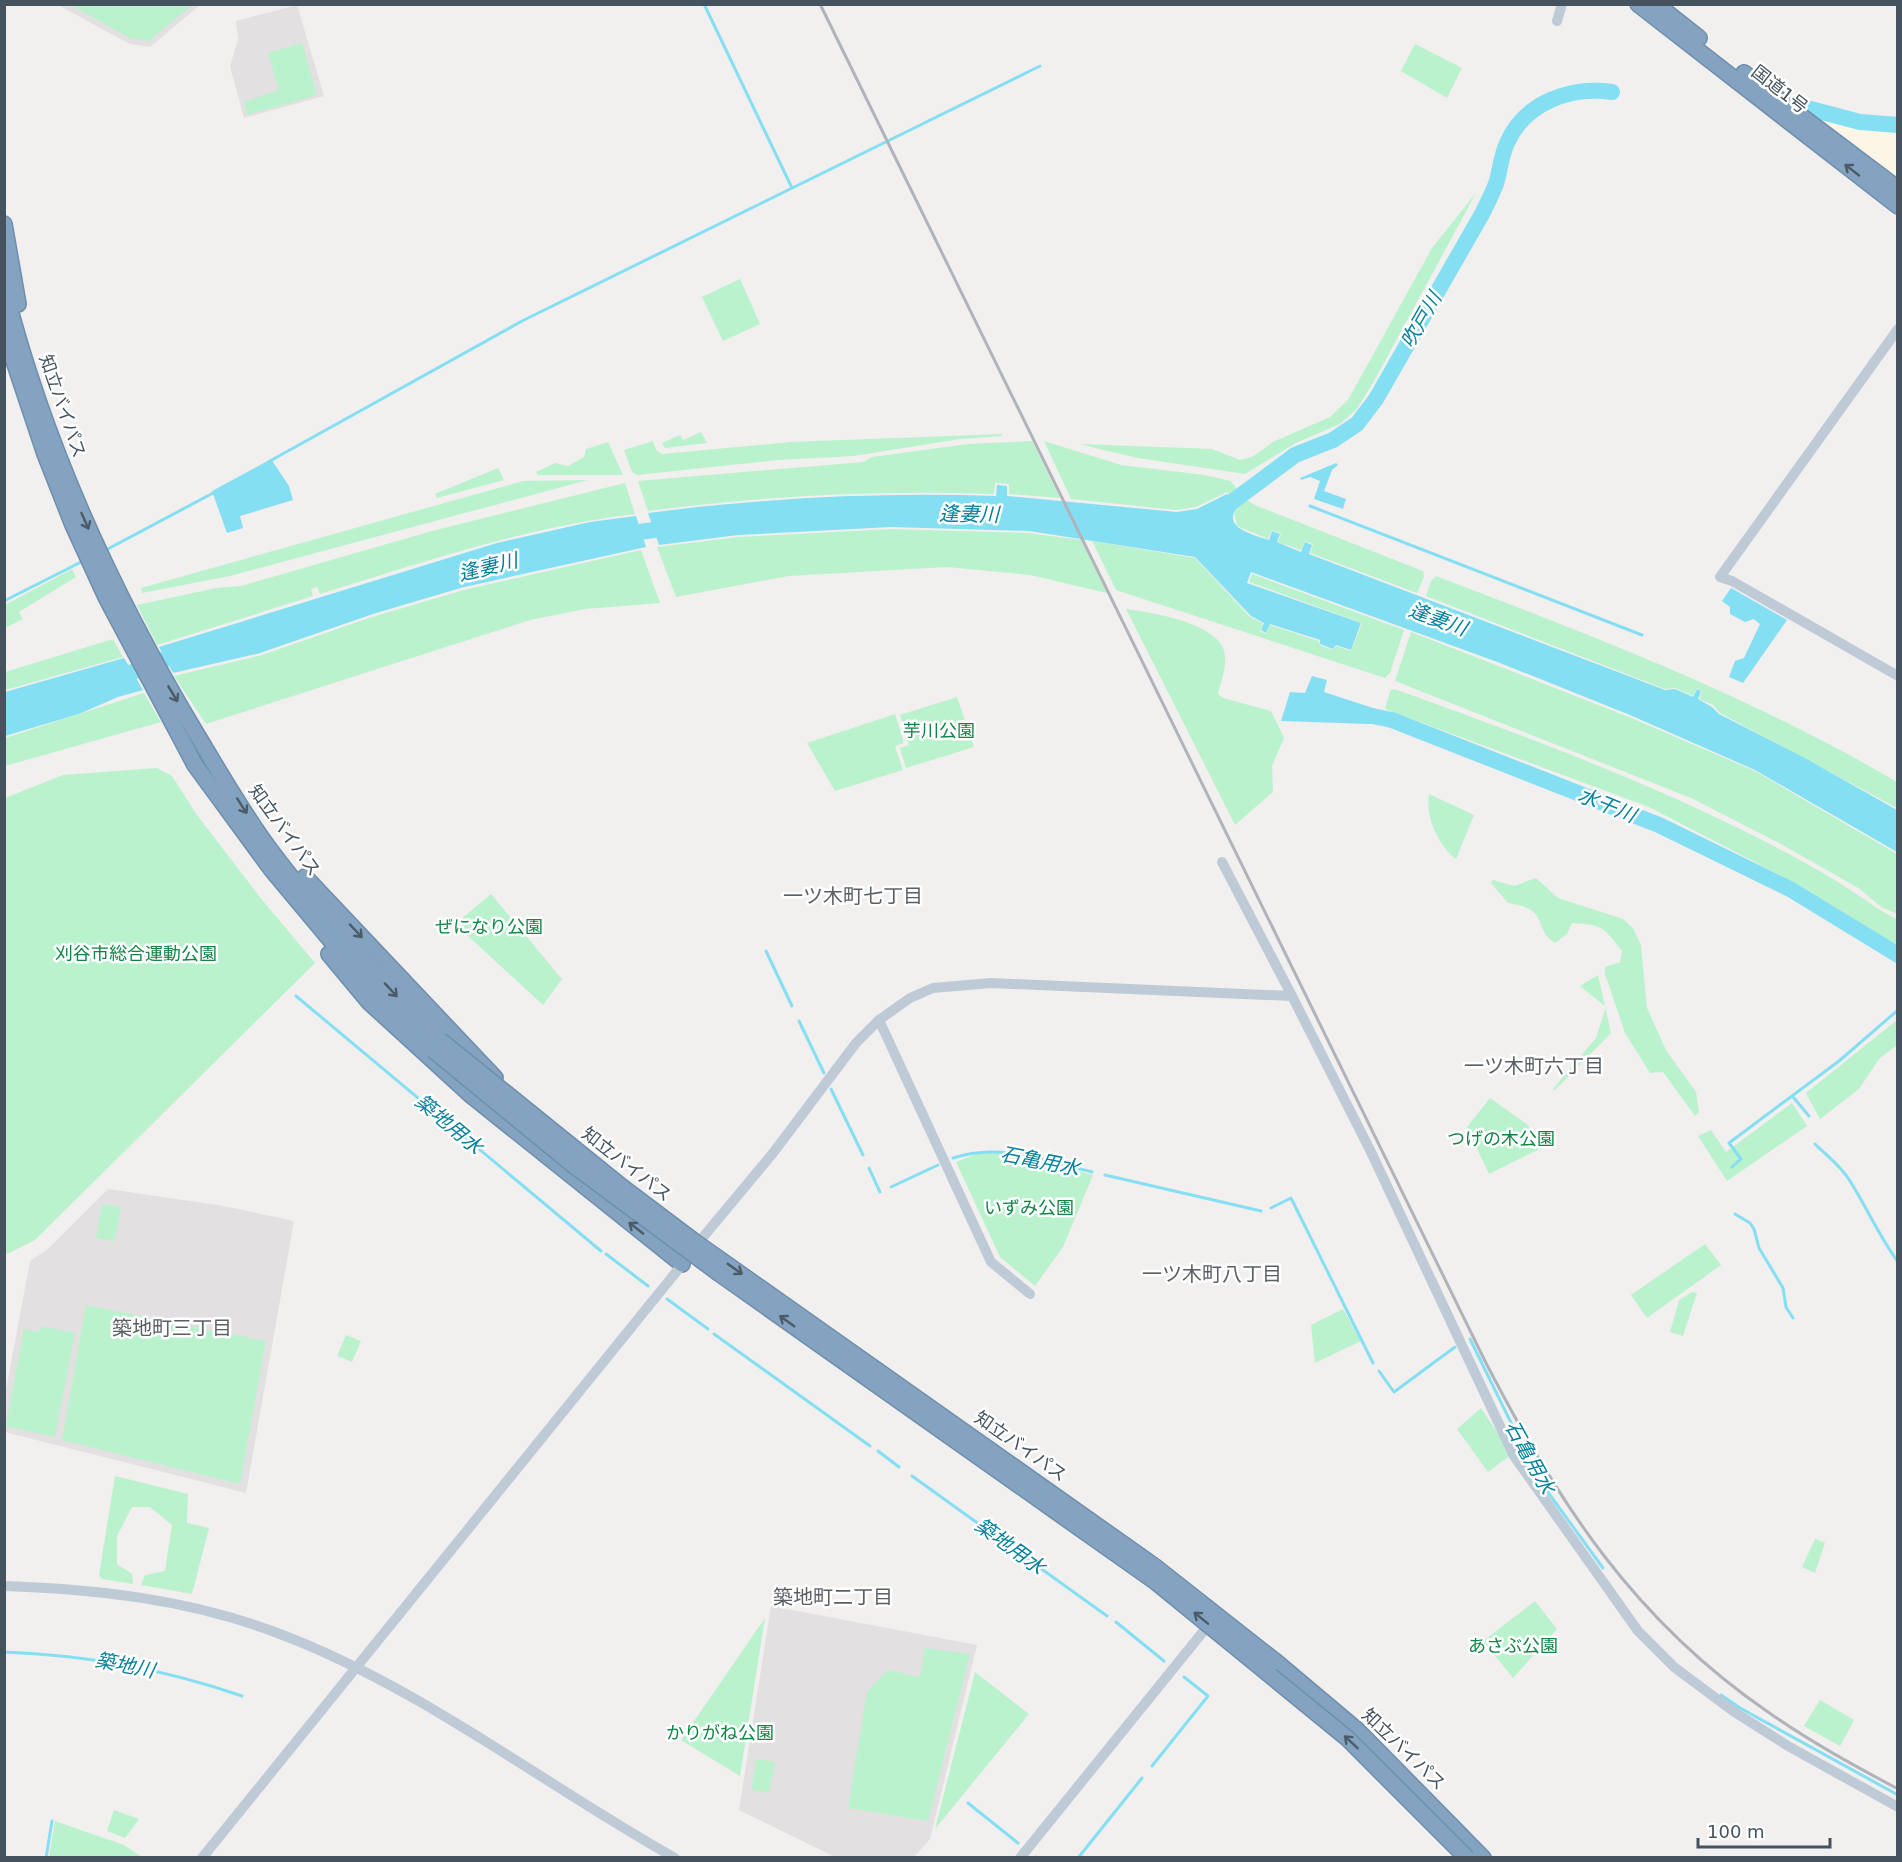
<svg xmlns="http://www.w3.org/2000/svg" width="1902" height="1862" viewBox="0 0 1902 1862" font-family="'DejaVu Sans','Noto Sans JP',sans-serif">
<rect width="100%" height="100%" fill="#f2efef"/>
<!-- commercial -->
<polygon fill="#fdf6e7" points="1811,110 1858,123 1897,127 1897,179"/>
<!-- education -->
<g fill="#e3e0e1">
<polygon points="58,5 200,5 150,47 130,44"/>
<polygon points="297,5 324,96 244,118 230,66 238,40 236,21"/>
<polygon points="108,1189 224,1206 294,1221 246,1493 5,1432 5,1395 30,1261 48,1249"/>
<polygon points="771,1606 977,1645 930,1839 914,1857 835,1857 739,1810"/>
</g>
<!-- green -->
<g fill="#baf2ce">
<polygon points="71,5 192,5 149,41 130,38"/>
<polygon points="302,43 317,95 247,115 244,102 279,90 268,53"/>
<polygon points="1415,44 1462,68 1447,98 1401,71"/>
<polygon points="1476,193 1373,383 1356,410 1340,424 1296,443 1245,474 1138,458 1079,444 1212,449 1240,460 1252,457 1273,442 1330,417 1348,400 1432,248"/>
<polygon points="740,279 760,324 723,341 702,297"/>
<polygon points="701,432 707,443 665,448 662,443 680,435 683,440"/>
<polygon points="1002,434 1002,436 960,439 854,456 778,460 637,475 632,472 624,450 653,441 656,450 662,454 790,442"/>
<path d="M1032,441L1060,498L1009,494V484L995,483L994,494C877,490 763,496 648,511L638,481L863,462L872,457L968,444Z"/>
<polygon points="1044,441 1121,465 1205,475 1231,481 1237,489 1230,495 1227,492 1196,507 1176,510 1071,499"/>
<polygon points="608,442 623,475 538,475 536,472 555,463 568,466 584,457 586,449"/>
<polygon points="498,468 504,480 437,498 435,494"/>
<polygon points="588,480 230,576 142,593 141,588 523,481"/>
<path d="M625,483L635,514C526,527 424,562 320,594L317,587L311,589L313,596L157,645L137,605L216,588L241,586L432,531Z"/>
<polygon points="1245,499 1257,506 1423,571 1424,577 1417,593 1310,553 1313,544 1305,541 1301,550 1278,542 1281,534 1272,530 1268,539 1237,526 1234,513 1239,507 1237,504"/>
<polygon points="891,529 1029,533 1081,540 1107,593 1030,575 947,567 788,576 676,597 657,547 738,537"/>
<polygon points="1092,541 1195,558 1250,617 1263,623 1260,631 1266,634 1270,625 1319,641 1320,645 1333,650 1336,646 1351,651 1362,623 1249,582 1252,574 1404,630 1390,673 1385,678 1116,590"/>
<polygon points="641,550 660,603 585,609 530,620 206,724 174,676 262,655 372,617 464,590"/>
<polygon points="72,569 76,577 19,612 23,619 5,628 5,605"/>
<path d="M1436,576C1594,636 1751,696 1897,782V808L1720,713L1713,705L1699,699L1702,691L1697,688L1693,696L1675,688L1665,689L1426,596L1431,581Z"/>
<path d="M1126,609C1150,612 1212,622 1223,648C1229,662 1221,681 1218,694L1223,698L1271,711L1284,738L1272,766L1273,792L1235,825Z"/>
<polygon points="1411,632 1629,717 1755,771 1897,854 1897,914 1881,907 1860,889 1781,844 1691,798 1395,681"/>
<polygon points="113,639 123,657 5,690 5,672"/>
<path d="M1394,689C1512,731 1631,775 1744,831C1782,850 1820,870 1855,893C1870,903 1881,912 1897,919V946L1799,885L1649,807L1385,709L1390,691Z"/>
<polygon points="144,693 161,722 5,766 5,738"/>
<polygon points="957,697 974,747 906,768 900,748 909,745 900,715"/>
<polygon points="895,714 904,743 895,746 903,770 835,791 807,743"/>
<polygon points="157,768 172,776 197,815 263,901 315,963 35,1240 5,1255 5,798 63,775"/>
<path d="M1429,794L1474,815L1456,859C1438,846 1425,816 1429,794Z"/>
<path d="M1536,878L1558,898L1623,919L1633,928L1641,945L1647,1008L1666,1050L1696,1092L1699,1112L1695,1116L1663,1072L1650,1073L1625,1033L1605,974V967L1620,962L1622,951C1603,927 1604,925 1572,923L1567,934L1555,943C1532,928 1551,909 1508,903L1491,883L1493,880L1514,886Z"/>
<polygon points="491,894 562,979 543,1005 455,924"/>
<polygon points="1598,975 1611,1033 1555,1090 1553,1089 1596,1038 1606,1007 1580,986"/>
<polygon points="1897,1020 1897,1045 1879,1059 1859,1089 1820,1119 1806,1093"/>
<polygon points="1490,1098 1528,1125 1540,1149 1489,1174 1467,1127"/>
<polygon points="1792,1103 1807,1126 1727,1181 1698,1136 1711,1130 1726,1152"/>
<polygon points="978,1153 1008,1153 1093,1175 1063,1247 1035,1286 1000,1257 956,1162"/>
<polygon points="102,1204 121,1207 115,1241 96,1238"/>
<polygon points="1705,1244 1721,1265 1647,1318 1631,1295"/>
<polygon points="1692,1292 1697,1293 1683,1336 1670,1332 1679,1300"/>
<polygon points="86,1305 266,1341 240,1484 62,1440"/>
<polygon points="1343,1309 1361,1341 1315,1363 1311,1325"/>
<polygon points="40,1326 75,1333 55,1437 6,1426 24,1329 39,1332"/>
<polygon points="346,1335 361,1341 352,1362 337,1356"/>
<polygon points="1481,1408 1512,1454 1488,1472 1457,1429"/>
<polygon points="115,1476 188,1494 187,1523 209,1528 192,1594 141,1585 145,1575 165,1571 172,1525 150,1507 132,1507 117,1536 117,1564 132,1574 133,1584 102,1579 99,1575"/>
<polygon points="1815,1539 1825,1543 1815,1573 1802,1567"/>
<polygon points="1535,1601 1557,1629 1513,1678 1483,1641"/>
<polygon points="765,1618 740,1776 681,1740"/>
<polygon points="925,1648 970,1654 928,1821 848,1808 867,1692 888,1670 920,1677"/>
<polygon points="975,1672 1029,1714 935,1829"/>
<polygon points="1820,1700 1854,1720 1840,1746 1804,1726"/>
<polygon points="757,1759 775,1762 769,1793 751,1789"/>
<polygon points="114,1810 139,1819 125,1838 107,1831"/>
<polygon points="55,1821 124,1845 142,1857 49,1857"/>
</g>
<!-- water -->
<g fill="#84dff3">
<polygon points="271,459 289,486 293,500 240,516 243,528 227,533 212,491"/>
<polygon points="1336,463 1338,465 1332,470 1324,491 1346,499 1343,509 1314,499 1320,481 1310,477 1301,480 1300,478"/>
<path d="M997,485L1007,486V496L1177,512L1197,509L1227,494L1230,497L1238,491L1244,498L1235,504L1238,507C1220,527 1254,535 1269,540L1272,531L1280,534L1277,542L1301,552L1305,542L1312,545L1309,554L1665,690L1675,689L1693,697L1697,689L1701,691L1698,699L1712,707L1719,714L1803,757L1897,810V852L1755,770L1630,715L1500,663L1251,572L1247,583L1361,623L1351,650L1336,645L1333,649L1320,644V640L1270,624L1266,633L1261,630L1264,623L1251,616L1195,557L1029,531L891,527L738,535L659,545L648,513C764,498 879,492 996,496Z"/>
<polygon points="636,516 646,547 464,587 373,614 260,653 173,673 159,647 497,543 590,522"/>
<polygon points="1731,588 1787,620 1743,683 1729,677 1735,661 1744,658 1760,624 1754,619 1745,622 1730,614 1730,607 1722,601"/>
<polygon points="124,658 143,690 118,697 79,714 5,736 5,692"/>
<polygon points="1312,676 1327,680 1324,692 1376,709 1370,724 1281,721 1290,692 1305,693"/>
</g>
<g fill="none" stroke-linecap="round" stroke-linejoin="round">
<!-- stream -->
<g stroke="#84dff3" stroke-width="3">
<polyline points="704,4 792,188"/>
<polyline points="270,461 522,321 1040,66"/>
<polyline points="1310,506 1642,635"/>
<polyline points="104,551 215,492"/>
<polyline points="4,601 85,560"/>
<polyline points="766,951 792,1006"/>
<polyline points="296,996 601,1251"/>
<polyline points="799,1021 824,1073"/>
<polyline points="831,1089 863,1155"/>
<polyline points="1793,1097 1809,1116"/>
<path d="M1815,1144C1827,1156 1841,1166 1850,1181C1867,1208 1879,1236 1898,1262"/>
<path d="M953,1158C999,1142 1047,1161 1092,1172"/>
<polyline points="1732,1167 1741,1159 1729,1143 1839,1061 1898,1010"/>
<polyline points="869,1168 880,1192"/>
<polyline points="1105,1175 1261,1211"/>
<polyline points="891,1187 938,1165"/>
<polyline points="1271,1208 1291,1198 1373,1363"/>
<polyline points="1735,1214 1750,1223 1754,1229 1759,1248 1783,1288 1786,1307 1793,1318"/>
<polyline points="606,1254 648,1286"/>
<polyline points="667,1299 708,1329"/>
<polyline points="714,1334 870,1446"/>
<polyline points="1470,1339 1539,1480 1603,1568"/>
<polyline points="1379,1371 1394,1392 1455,1347"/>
<polyline points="878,1451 899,1467"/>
<polyline points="912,1476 1107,1616"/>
<polyline points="1116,1622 1164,1661"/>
<path d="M4,1652C87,1655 164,1669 242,1696"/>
<polyline points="1721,1695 1740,1708 1898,1795"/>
<polyline points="1152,1766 1208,1696 1184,1677"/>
<polyline points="968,1803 1018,1843"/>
<polyline points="1036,1857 1036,1858"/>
<polyline points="46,1858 52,1821"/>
<polyline points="1078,1858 1142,1778"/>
</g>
<!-- river -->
<g stroke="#84dff3" stroke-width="16">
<polyline points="1803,107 1860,122 1898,125"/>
<path d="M1224,508L1295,455L1333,440L1357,424L1376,399L1482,214C1487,204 1492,194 1496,184C1500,171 1501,156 1507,143C1525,102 1571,86 1612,92"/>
<polyline points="619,535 674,527"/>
<polyline points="112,680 186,651"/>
<polyline points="1352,712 1392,720 1659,825 1790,889 1898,955"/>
</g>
<!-- highway casing -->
<g stroke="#6e8ead" stroke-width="18">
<g id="highway">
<polyline points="1638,4 1898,206"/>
<polyline points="1656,4 1699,38"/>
<polyline points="1744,73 1898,189"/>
<polyline points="4,224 18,304"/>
<path d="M4,287C44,446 113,595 197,735C220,773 242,812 268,847C319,916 380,979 440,1040"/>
<polyline points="4,331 45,454 73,525 106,597 195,765 272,870 353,967 433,1050"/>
<polyline points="305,877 495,1078"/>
<polyline points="329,954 369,1002 472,1096 682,1264"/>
<polyline points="1276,1662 1358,1731 1483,1858"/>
</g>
</g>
<!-- secondary -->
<g stroke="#becbd7" stroke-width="10">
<polyline points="1557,21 1562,4"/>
<polyline points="1898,329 1720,577 1732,581 1898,676"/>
<polyline points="1222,862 1292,996"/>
<polyline points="879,1020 991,1262 1030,1294"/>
<polyline points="694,1248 773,1153 856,1043 879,1020 910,998 933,988 991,983 1292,996 1371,1152 1514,1456 1638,1631 1674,1667 1733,1711 1788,1746 1898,1807"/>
<path d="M4,1586C95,1589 186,1599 272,1631C417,1684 541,1783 675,1858"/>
<polyline points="202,1858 685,1261"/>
<polyline points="1020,1858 1202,1633"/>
</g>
<!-- highway -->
<use href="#highway" stroke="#83a3c1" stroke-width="15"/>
<!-- rail -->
<path stroke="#b0b4ba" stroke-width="3" d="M820,4L1485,1361C1558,1503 1634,1620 1768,1712C1809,1741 1853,1765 1898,1789"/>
<!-- highway-bridge casing -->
<g stroke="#6e8ead" stroke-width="18" stroke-linecap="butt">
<g id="highway-bridge">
<polyline points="440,1040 622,1187 695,1242 1154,1566 1276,1662"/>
<polyline points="433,1050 573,1165 720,1274 1156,1582 1347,1738 1467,1858"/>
</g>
</g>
<!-- highway-bridge -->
<use href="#highway-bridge" stroke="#83a3c1" stroke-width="15"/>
</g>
<!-- one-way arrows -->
<defs><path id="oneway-shaft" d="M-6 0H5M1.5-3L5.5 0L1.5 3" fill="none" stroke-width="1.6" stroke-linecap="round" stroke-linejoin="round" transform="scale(1.5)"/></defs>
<g stroke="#4b5b68">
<use href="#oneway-shaft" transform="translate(1852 170) rotate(-142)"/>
<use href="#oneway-shaft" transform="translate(85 521) rotate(66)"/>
<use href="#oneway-shaft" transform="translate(173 694) rotate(59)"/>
<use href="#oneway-shaft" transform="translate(242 806) rotate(57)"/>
<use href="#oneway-shaft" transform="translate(356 931) rotate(47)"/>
<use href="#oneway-shaft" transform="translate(391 990) rotate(47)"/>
<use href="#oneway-shaft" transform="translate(636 1228) rotate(-142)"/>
<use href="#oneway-shaft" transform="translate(735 1269) rotate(35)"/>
<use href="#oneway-shaft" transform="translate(787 1321) rotate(-145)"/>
<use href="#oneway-shaft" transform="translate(1201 1618) rotate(-141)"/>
<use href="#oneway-shaft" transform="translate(1351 1742) rotate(-137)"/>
</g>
<g text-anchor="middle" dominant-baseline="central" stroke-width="5" stroke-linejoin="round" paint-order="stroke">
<!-- street labels -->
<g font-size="18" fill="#45535e" stroke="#fff">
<text transform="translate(1780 89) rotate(38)">国道1号</text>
<text transform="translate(63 406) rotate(71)">知立バイパス</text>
<text transform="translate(285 830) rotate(54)">知立バイパス</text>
<text transform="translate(627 1164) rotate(38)">知立バイパス</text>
<text transform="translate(1021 1446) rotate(35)">知立バイパス</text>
<text transform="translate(1404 1749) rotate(44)">知立バイパス</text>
</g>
<!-- park labels -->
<g font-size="18" fill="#108546" stroke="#fff">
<text x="939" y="730">芋川公園</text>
<text x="489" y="926">ぜになり公園</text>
<text x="136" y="953">刈谷市総合運動公園</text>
<text x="1501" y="1138">つげの木公園</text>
<text x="1029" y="1207">いずみ公園</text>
<text x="1513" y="1645">あさぶ公園</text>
<text x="720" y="1732">かりがね公園</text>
</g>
<!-- water labels -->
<g font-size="20" font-style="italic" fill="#04819c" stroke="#fff">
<text transform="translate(1421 320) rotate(-60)">吹戸川</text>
<text transform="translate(969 514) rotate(1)">逢妻川</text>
<text transform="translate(488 567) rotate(-14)">逢妻川</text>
<text transform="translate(1438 619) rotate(20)">逢妻川</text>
<text transform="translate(1607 805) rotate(22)">水干川</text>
<text transform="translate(449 1124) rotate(40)">築地用水</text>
<text transform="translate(1040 1161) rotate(11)">石亀用水</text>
<text transform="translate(1530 1457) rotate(61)">石亀用水</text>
<text transform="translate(1010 1546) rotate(36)">築地用水</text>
<text transform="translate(125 1665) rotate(11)">築地川</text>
</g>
<!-- neighbourhood labels -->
<g font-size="20" fill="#5b5f64" stroke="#fff">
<text x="853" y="896">一ツ木町七丁目</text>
<text x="1534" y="1066">一ツ木町六丁目</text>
<text x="1212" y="1274">一ツ木町八丁目</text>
<text x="172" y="1328">築地町三丁目</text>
<text x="833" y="1597">築地町二丁目</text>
</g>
</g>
<!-- border -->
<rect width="1902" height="1862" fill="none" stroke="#45535e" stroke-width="12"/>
<!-- scale -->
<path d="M1698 1838v9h132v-9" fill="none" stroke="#45535e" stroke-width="3"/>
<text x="1707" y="1838" font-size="18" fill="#45535e" stroke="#ffffff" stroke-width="4.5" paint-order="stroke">100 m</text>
</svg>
